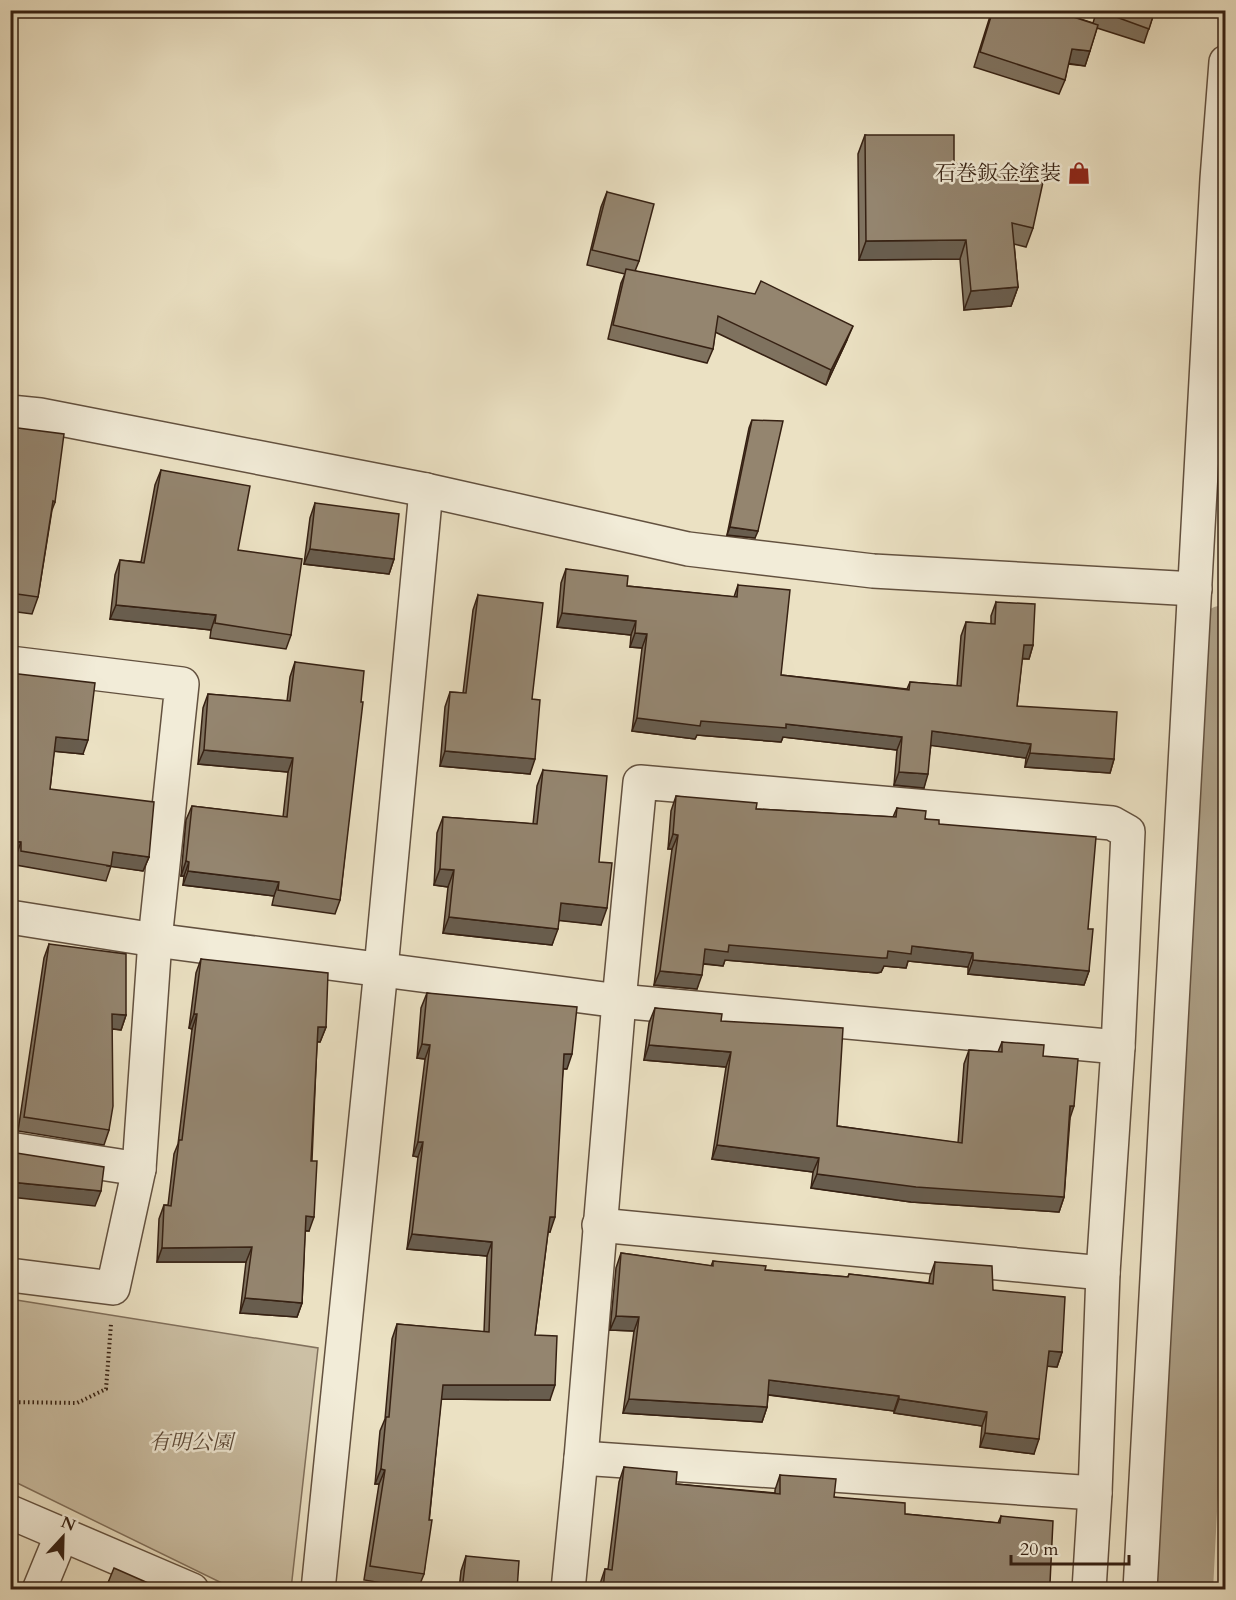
<svg xmlns="http://www.w3.org/2000/svg" width="1236" height="1600" viewBox="0 0 1236 1600" font-family="Cardo,'Noto Serif JP',serif">
<rect width="100%" height="100%" fill="#ebe1c3"/>
<filter id="stains"><feTurbulence type="fractalNoise" baseFrequency=".00333" numOctaves="4"/><feColorMatrix values="0 0 0 0 .2 0 0 0 0 .09 0 0 0 0 .02 0 0 0 .5 -.17"/></filter>
<radialGradient id="worn" r=".72"><stop offset=".6" stop-color="#630" stop-opacity="0"/><stop offset="1" stop-color="#630" stop-opacity=".3"/></radialGradient>
<!-- park -->
<polygon fill="#ccc0a5" stroke="#81705c" stroke-width="1.5" points="10,1299 318,1348 291,1589 234,1589 11,1480"/>
<g fill="none" stroke-linecap="round" stroke-linejoin="round">
<!-- river -->
<polyline stroke="#ada087" stroke-width="70" points="1178,1590 1226,640"/>
<!-- minor casing -->
<g stroke="#63513f" stroke-width="36">
<g id="minor">
<polyline points="10,412 40,415 426,490 688,549 873,571 1195,589"/>
<polyline points="10,663 182,684 155,940 139,1169 113,1288 10,1275"/>
<polyline points="10,917 155,940 619,1001 1118,1047"/>
<polyline points="10,1149 139,1169"/>
<polyline points="599,1225 1103,1273"/>
<polyline points="581,1458 1095,1493"/>
<polyline points="10,1512 192,1590"/>
<polyline points="39,1590 62,1534"/>
<polyline points="318,1590 381,969 426,490"/>
<polyline points="568,1590 581,1458 619,1001 640,782 1112,823 1128,832 1118,1047 1103,1273 1095,1493 1089,1590"/>
<polyline points="1140,1590 1217,179 1226,62"/>
</g>
</g>
<!-- path -->
<polyline stroke="#362113" stroke-width="4" stroke-dasharray="1.5 3" stroke-linecap="butt" points="10,1402 77,1403 106,1389 111,1324"/>
<!-- minor -->
<use href="#minor" stroke="#f2ecd8" stroke-width="33"/>
</g>
<!-- wall -->
<g fill="#7f725f" stroke="#362113" stroke-width="1.5">
<polygon points="992,10 1052,10 1093,23 1097,10 1155,10 1144,43 1097,28 1085,66 1068,64 1065,80 1059,94 974,67"/>
<polygon points="865,135 954,163 1033,228 1026,247 1014,244 1018,287 1011,306 964,310 960,259 859,260 858,154"/>
<polygon points="607,192 639,261 635,271 847,340 826,385 715,332 713,349 707,363 608,339 621,283 625,274 587,265 601,207"/>
<polygon points="752,420 755,538 727,535 749,428"/>
<polygon points="10,427 55,502 52,510 38,597 32,614 10,611"/>
<polygon points="161,470 238,550 291,635 286,649 210,638 211,630 110,619 115,575 120,560 141,562 155,485"/>
<polygon points="315,503 394,559 389,574 304,564 310,518"/>
<polygon points="566,569 627,586 734,597 738,585 781,675 907,689 910,682 957,686 961,636 966,622 991,624 991,616 996,602 1033,645 1029,659 1022,659 1017,706 1114,759 1110,773 1025,767 1026,758 931,745 924,788 894,785 897,750 783,737 781,742 697,735 695,739 632,731 642,648 630,647 631,635 557,627 561,583"/>
<polygon points="478,595 532,699 530,774 440,766 445,707 450,692 463,693 473,610"/>
<polygon points="295,662 361,702 340,900 335,914 272,905 274,896 183,885 184,876 181,876 186,820 192,806 283,817 288,772 198,764 203,708 208,694 287,701 290,677"/>
<polygon points="10,673 83,754 54,751 50,789 149,857 143,871 111,866 106,881 16,865 16,856"/>
<polygon points="543,770 599,862 601,925 559,920 552,945 443,933 448,887 434,885 437,833 443,817 533,824 537,786"/>
<polygon points="676,796 756,809 893,817 897,808 939,824 1088,929 1089,971 1084,985 968,974 968,967 908,961 906,968 884,966 881,972 877,973 725,960 723,966 703,964 697,989 654,985 672,849 668,849 671,811"/>
<polygon points="49,944 126,1015 121,1030 112,1029 109,1130 104,1145 18,1131 44,958"/>
<polygon points="201,959 326,1027 320,1042 317,1042 309,1231 305,1231 302,1303 297,1317 240,1313 246,1262 157,1262 159,1219 164,1205 168,1205 174,1154 178,1144 192,1029 189,1028 196,973"/>
<polygon points="427,993 567,1069 563,1069 550,1232 548,1232 535,1335 550,1400 441,1399 424,1574 418,1589 364,1580 379,1484 375,1484 380,1431 385,1419 392,1339 397,1324 484,1332 487,1256 407,1249 418,1157 413,1156 425,1059 417,1058 421,1008"/>
<polygon points="655,1008 721,1021 837,1126 958,1143 964,1064 969,1050 998,1052 1002,1042 1043,1056 1070,1119 1064,1197 1059,1212 911,1202 811,1188 813,1172 712,1159 726,1067 644,1060 649,1023"/>
<polygon points="621,1253 711,1266 713,1261 765,1270 848,1277 849,1274 929,1283 930,1276 935,1262 993,1290 1062,1352 1057,1367 1047,1366 1034,1454 980,1447 982,1426 894,1413 894,1411 768,1395 767,1407 762,1422 623,1413 634,1331 610,1330 616,1268"/>
<polygon points="624,1467 676,1484 775,1493 775,1490 780,1475 834,1497 905,1514 998,1523 1001,1516 1050,1583 1059,1590 599,1590 600,1584 605,1569 608,1569 619,1482"/>
<polygon points="466,1556 517,1590 459,1590 461,1571"/>
</g>
<!-- shaded-wall -->
<g fill="#685d4e" stroke="#362113" stroke-width="1.5">
<polygon points="1072,49 1090,51 1085,66 1066,63"/>
<polygon points="966,240 960,259 859,260 866,241"/>
<polygon points="1018,287 1011,306 964,310 971,291"/>
<polygon points="853,326 847,340 826,385 831,370"/>
<polygon points="730,527 758,531 755,538 727,535"/>
<polygon points="310,549 394,559 389,574 304,564"/>
<polygon points="116,605 216,615 211,630 110,619"/>
<polygon points="562,613 636,621 631,635 557,627"/>
<polygon points="635,633 647,634 642,648 630,647"/>
<polygon points="1024,645 1033,645 1029,659 1019,658"/>
<polygon points="637,718 786,724 902,737 897,750 783,737 781,742 697,735 695,739 632,731"/>
<polygon points="932,731 1031,744 1026,758 927,745"/>
<polygon points="56,737 88,740 83,754 51,751"/>
<polygon points="204,750 293,758 288,772 198,764"/>
<polygon points="445,751 535,759 530,774 440,766"/>
<polygon points="1030,753 1114,759 1110,773 1025,767"/>
<polygon points="899,772 928,774 924,788 894,785"/>
<polygon points="673,834 678,835 672,849 668,849"/>
<polygon points="10,841 21,842 16,856 10,856"/>
<polygon points="113,852 149,857 143,871 107,866"/>
<polygon points="186,861 189,862 184,876 181,876"/>
<polygon points="440,869 454,870 448,887 434,885"/>
<polygon points="188,871 279,882 274,896 183,885"/>
<polygon points="561,903 607,908 601,925 555,920"/>
<polygon points="449,917 558,929 552,945 443,933"/>
<polygon points="729,945 888,951 912,946 973,953 968,967 908,961 906,968 884,966 881,972 877,973 725,960 723,966 699,963 705,949"/>
<polygon points="973,960 1089,971 1084,985 968,974"/>
<polygon points="660,971 702,975 697,989 654,985"/>
<polygon points="112,1014 126,1015 121,1030 107,1028"/>
<polygon points="194,1014 197,1014 192,1029 189,1028"/>
<polygon points="318,1027 326,1027 320,1042 313,1041"/>
<polygon points="422,1044 430,1045 425,1059 417,1058"/>
<polygon points="649,1045 731,1052 726,1067 644,1060"/>
<polygon points="564,1054 572,1054 567,1069 559,1068"/>
<polygon points="1070,1106 1074,1106 1069,1121"/>
<polygon points="418,1142 423,1142 418,1157 413,1156"/>
<polygon points="717,1145 819,1158 813,1172 712,1159"/>
<polygon points="817,1174 1064,1197 1059,1212 911,1202 811,1188"/>
<polygon points="10,1182 101,1191 95,1206 10,1197"/>
<polygon points="306,1216 314,1217 309,1231 301,1230"/>
<polygon points="550,1217 555,1217 550,1232 544,1232"/>
<polygon points="412,1234 492,1242 487,1256 407,1249"/>
<polygon points="252,1247 246,1262 157,1262 162,1248"/>
<polygon points="245,1298 302,1303 297,1317 240,1313"/>
<polygon points="616,1316 639,1317 634,1331 610,1330"/>
<polygon points="1049,1351 1062,1352 1057,1367 1044,1366"/>
<polygon points="769,1380 899,1396 894,1411 763,1394"/>
<polygon points="443,1385 555,1385 550,1400 437,1399"/>
<polygon points="629,1399 767,1407 762,1422 623,1413"/>
<polygon points="899,1399 987,1412 982,1426 894,1413"/>
<polygon points="985,1433 1039,1439 1034,1454 980,1447"/>
<polygon points="381,1469 385,1470 379,1484 375,1484"/>
</g>
<!-- building -->
<g fill="#94856f" stroke="#362113" stroke-width="1.5">
<polygon points="993,10 1052,10 1098,25 1090,51 1072,49 1065,80 980,52"/>
<polygon points="1097,10 1155,10 1149,29"/>
<polygon points="865,135 954,135 954,163 1043,182 1033,228 1012,223 1018,287 971,291 966,240 866,241"/>
<polygon points="607,192 654,204 639,261 592,250"/>
<polygon points="626,269 755,294 761,281 853,326 831,370 718,316 713,349 613,325"/>
<polygon points="752,420 783,421 758,531 730,527"/>
<polygon points="10,427 64,434 55,502 53,501 38,597 10,593"/>
<polygon points="161,470 250,486 238,550 302,559 291,635 215,623 216,615 116,605 120,560 144,563"/>
<polygon points="315,503 399,514 394,559 310,549"/>
<polygon points="566,569 628,576 627,586 737,597 738,585 790,590 781,675 909,690 910,682 961,686 966,622 995,624 996,602 1035,604 1033,645 1024,645 1017,706 1117,712 1114,759 1030,753 1031,744 932,731 928,774 899,772 902,737 786,724 786,728 701,721 700,726 637,718 647,634 635,633 636,621 562,613"/>
<polygon points="478,595 543,603 532,699 540,700 535,759 445,751 450,692 466,693"/>
<polygon points="295,662 364,671 361,702 363,702 340,900 278,890 279,882 188,871 189,862 186,861 192,806 287,817 293,758 204,750 208,694 290,701"/>
<polygon points="10,673 95,683 88,740 56,737 50,789 154,802 149,857 113,852 111,866 21,851 21,842 10,841"/>
<polygon points="543,770 607,776 599,862 612,863 607,908 561,903 558,929 449,917 454,870 440,869 443,817 537,824"/>
<polygon points="676,796 757,803 756,809 896,817 897,808 926,811 925,819 939,820 939,824 1096,837 1088,929 1093,929 1089,971 973,960 973,953 912,946 911,954 888,951 887,958 882,958 729,945 728,952 705,949 702,975 660,971 678,835 673,834"/>
<polygon points="49,944 126,954 126,1015 112,1014 113,1106 109,1130 24,1117"/>
<polygon points="201,959 328,973 326,1027 318,1027 311,1161 317,1161 314,1217 306,1216 302,1303 245,1298 252,1247 162,1248 164,1205 171,1206 179,1140 182,1140 197,1014 194,1014"/>
<polygon points="427,993 577,1007 572,1054 564,1054 555,1217 550,1217 535,1335 557,1336 555,1385 443,1385 429,1520 432,1520 424,1574 370,1566 385,1470 381,1469 386,1417 389,1417 397,1324 489,1332 492,1242 412,1234 423,1142 418,1142 430,1045 422,1044"/>
<polygon points="655,1008 722,1014 721,1021 843,1028 837,1126 962,1143 969,1050 1002,1052 1002,1042 1044,1045 1043,1056 1078,1059 1074,1106 1070,1106 1064,1197 916,1187 817,1174 819,1158 717,1145 731,1052 649,1045"/>
<polygon points="10,1152 104,1167 101,1191 10,1182"/>
<polygon points="621,1253 713,1266 713,1261 766,1266 765,1270 848,1277 849,1274 933,1284 935,1262 992,1266 993,1290 1065,1297 1062,1352 1049,1351 1039,1439 985,1433 987,1412 899,1399 899,1396 769,1380 767,1407 629,1399 639,1317 616,1316"/>
<polygon points="624,1467 677,1472 676,1484 780,1494 780,1475 836,1479 834,1497 905,1503 905,1514 1000,1523 1001,1516 1053,1521 1050,1583 1059,1584 1059,1590 603,1590 605,1569 612,1570"/>
<polygon points="466,1556 519,1561 517,1590 462,1590"/>
<polygon points="114,1568 164,1590 105,1590"/>
</g>
<!-- icons -->
<defs>
<g id="shop-bare" transform="scale(1.8)"><path d="M-5-2.5h2.3a2.7 3.5 0 0 1 5.4 0H5L5.5 6h-11ZM-1.5-2.5h3a1.5 2.3 0 0 0-3 0Z" fill="#8f2418" stroke="#f2ecd8" stroke-width="2.5" paint-order="stroke"/></g>
</defs>
<g fill-rule="evenodd">
<use href="#shop-bare" x="1079" y="173"/>
</g>
<g text-anchor="middle" dominant-baseline="central" stroke-width="5" stroke-linejoin="round" paint-order="stroke">
<!-- poi labels -->
<g font-size="21" fill="#362113" stroke="#f2ecd8" text-anchor="end">
<text x="1061" y="173">石巻鈑金塗装</text>
</g>
<!-- park labels -->
<g font-size="21" font-style="italic" fill="#5c4938" stroke="#f2ecd8">
<text x="191" y="1442">有明公園</text>
</g>
</g>
<!-- margin -->
<rect width="1236" height="1600" fill="none" stroke="#ebe1c3" stroke-width="36"/>
<rect x="12" y="12" width="1212" height="1576" fill="none" stroke="#362113" stroke-width="3"/>
<rect x="18" y="18" width="1200" height="1564" fill="none" stroke="#362113" stroke-width="1.5"/>
<!-- north arrow -->
<g transform="translate(63 1537) rotate(22)" stroke="#f2ecd8" stroke-width="4.5" paint-order="stroke">
<path d="M0-4.5L10 22L0 15L-10 22Z" fill="#362113"/>
<text y="-9" font-size="16" font-weight="bold" text-anchor="middle" fill="#362113">N</text>
</g>
<!-- scale -->
<path d="M1011 1555v9h118v-9" fill="none" stroke="#362113" stroke-width="3"/>
<text x="1020" y="1555" font-size="18" fill="#362113" stroke="#f2ecd8" stroke-width="4.5" paint-order="stroke">20 m</text>
<rect width="100%" height="100%" filter="url(#stains)"/>
<rect width="100%" height="100%" fill="url(#worn)"/>
</svg>
